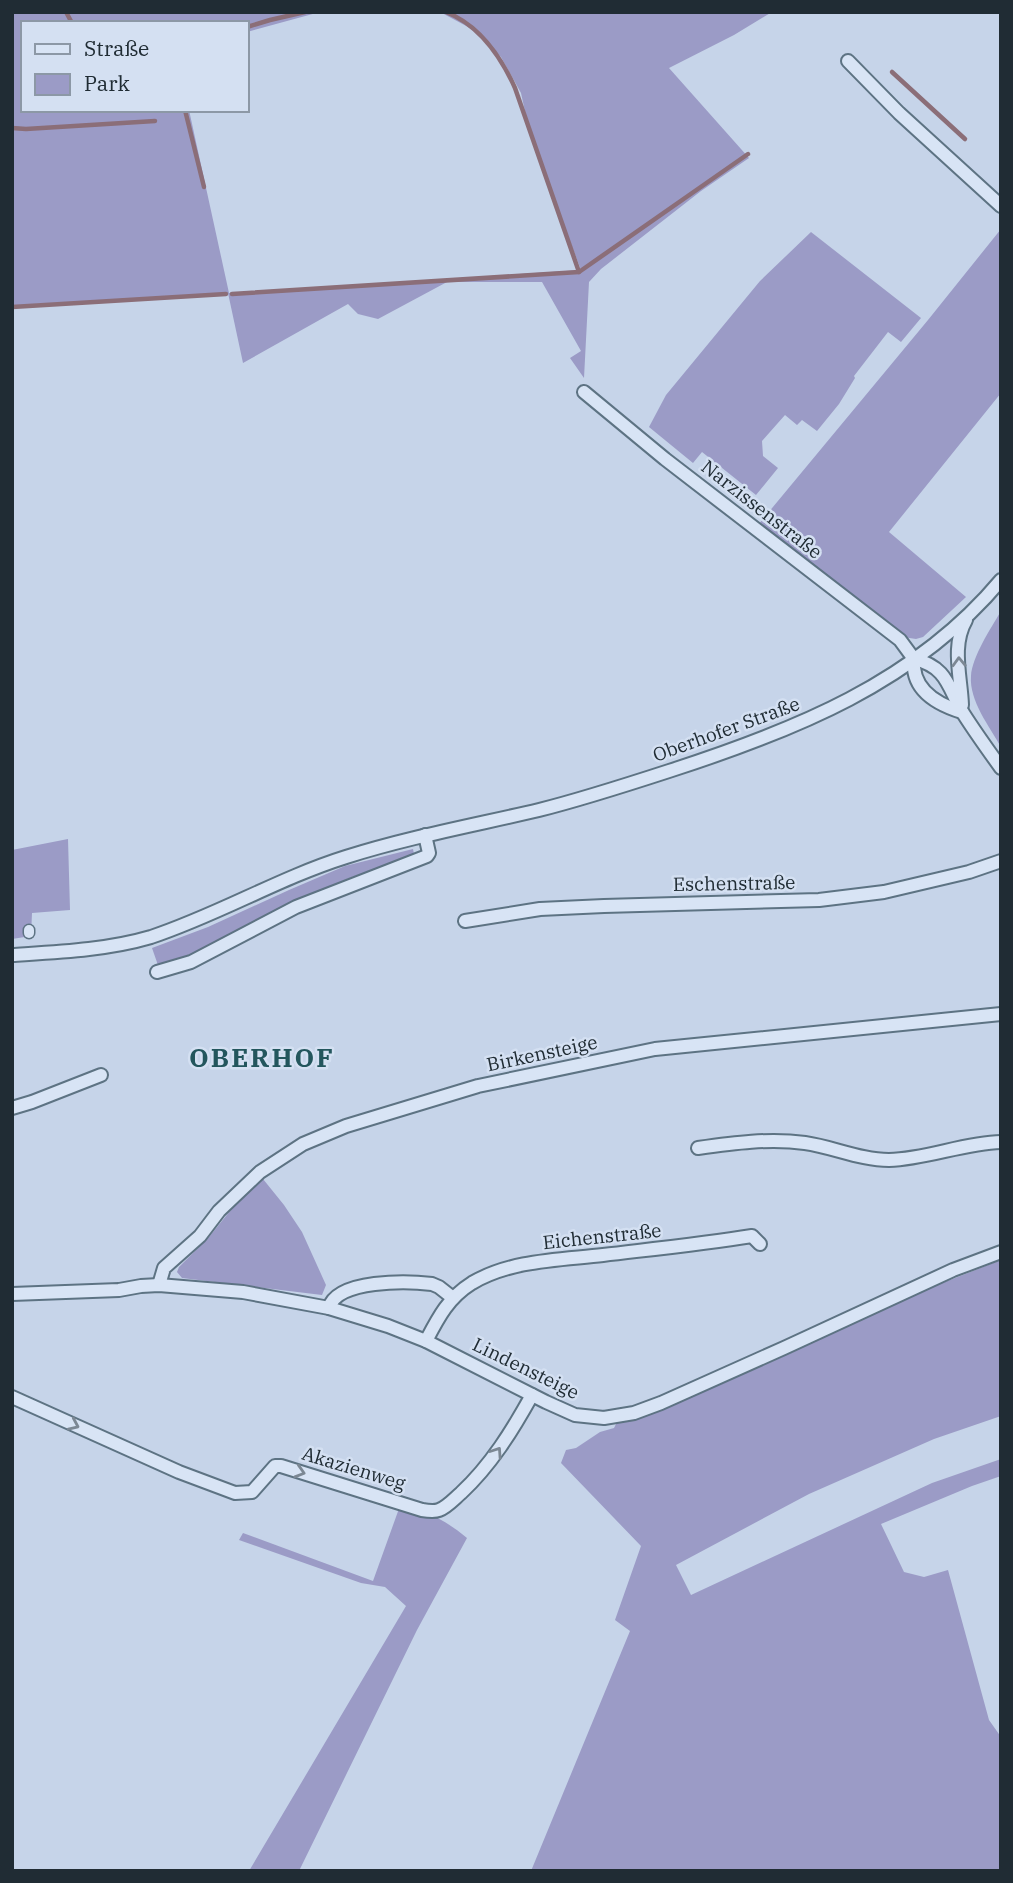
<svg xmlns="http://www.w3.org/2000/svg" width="1013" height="1883" viewBox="0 0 1013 1883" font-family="'IBM Plex Serif',serif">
<rect width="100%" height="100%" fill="#c6d4e9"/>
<!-- green -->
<g fill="#9b9bc6">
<polygon points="12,12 320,12 247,32 247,23 23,23 23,110 189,110 229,293 581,270 556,205 526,116 521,93 501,57 470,28 440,12 772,12 734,35 669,68 749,158 701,191 601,269 589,282 584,378 570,358 581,351 542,282 447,282 378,319 358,314 348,304 243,363 228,293 35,304 12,308"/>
<polygon points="1001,229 1001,393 889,532 966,597 923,637 916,639 903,637 758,525 928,320"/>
<polygon points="811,232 921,318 901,342 888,332 854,376 855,378 839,404 817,431 802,420 797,425 785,415 762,441 763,456 778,468 756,495 702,452 693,463 649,427 666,395 760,281"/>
<path d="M1001,611V747C990,727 969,701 971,676C972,657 991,628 1001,611Z"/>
<polygon points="68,839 70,910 32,913 31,936 12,939 12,850"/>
<polygon points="413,849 414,854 409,859 352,877 300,899 215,947 159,968 152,948 208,927 289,890 345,866"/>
<polygon points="263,1179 284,1205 302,1232 326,1285 322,1295 182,1278 177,1272 179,1267 209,1237 247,1190"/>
<polygon points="1001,1260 1001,1416 934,1439 809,1494 676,1565 691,1595 932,1483 1001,1459 1001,1476 972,1486 881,1524 904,1572 924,1577 948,1570 989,1720 1001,1737 1001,1871 531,1871 630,1631 615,1620 641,1546 561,1463 566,1450 576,1448 600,1432 614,1428 617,1422 641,1418 782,1357 922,1291"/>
<path d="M401,1503C426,1511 447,1521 467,1538L417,1630L299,1871H249L406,1606L385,1587L361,1583L239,1540L243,1533L373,1581Z"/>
</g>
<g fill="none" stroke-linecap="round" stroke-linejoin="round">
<!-- stream -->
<g stroke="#8b6e78" stroke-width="4.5">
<polyline points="66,12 72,23"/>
<path d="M446,12C479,25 501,57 515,88L579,272"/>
<polyline points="247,27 270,20 305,12"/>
<polyline points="892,72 965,139"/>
<polyline points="185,110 204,187"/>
<polyline points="12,128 26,129 155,121"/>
<polyline points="232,294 579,272 748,154"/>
<polyline points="12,307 226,294"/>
</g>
<!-- pedestrian casing -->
<g stroke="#5d7383" stroke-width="13">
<polyline id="pedestrian" points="29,930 29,933"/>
</g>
<!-- minor casing -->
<g stroke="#5d7383" stroke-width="16">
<g id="minor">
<polyline points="848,61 899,113 1001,206"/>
<polyline points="584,392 665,459 900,640 914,659"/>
<path d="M914,659C948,667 948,688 963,713C975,732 988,750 1001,768"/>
<path d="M914,659C911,689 936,704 962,712"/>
<path d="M962,705C961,677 951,646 966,620"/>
<polyline points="465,921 540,909 604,906 819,900 884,892 969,872 1001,861"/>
<path d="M12,955C58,952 107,950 151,937C218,915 279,878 346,857C409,837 475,825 539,810C583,799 626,785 669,771C793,731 915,683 1001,580"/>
<polyline points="157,972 191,962 296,907 427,856 429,853 425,835"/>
<polyline points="12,1108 32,1102 101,1075"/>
<path d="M698,1148C733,1143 770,1138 805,1143C833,1147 861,1160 889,1160C927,1159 963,1143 1001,1142"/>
<polyline points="159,1285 164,1268 200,1236 219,1211 260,1172 303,1144 346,1126 478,1086 655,1049 1001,1014"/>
<polyline points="12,1294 119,1290 141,1286 159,1285 243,1292 329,1308 388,1326 426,1341 546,1402 575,1415 604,1418 634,1413 661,1403 784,1348 953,1270 1001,1252"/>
<path d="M329,1308C337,1279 408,1281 432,1284L439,1287L453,1298"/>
<path d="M426,1341C438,1318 448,1298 472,1283C511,1260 559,1260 603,1255C653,1249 702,1244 752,1236L760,1244"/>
<path d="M12,1397L179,1472L235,1493L252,1492L275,1466H281L422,1510C428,1511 434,1512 439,1510C447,1507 454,1499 461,1493C491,1465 512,1431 532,1395"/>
</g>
</g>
<!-- pedestrian -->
<use href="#pedestrian" stroke="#d8e4f5" stroke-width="10"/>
<!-- minor -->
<use href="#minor" stroke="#d8e4f5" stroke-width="12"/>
</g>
<!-- one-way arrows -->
<defs><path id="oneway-chevron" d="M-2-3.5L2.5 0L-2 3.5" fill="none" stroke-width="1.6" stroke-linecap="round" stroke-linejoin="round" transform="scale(1.75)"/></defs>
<g stroke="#7c8894">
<use href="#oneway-chevron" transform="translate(959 662) rotate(-92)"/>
<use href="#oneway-chevron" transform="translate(74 1425) rotate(24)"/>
<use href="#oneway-chevron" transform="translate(497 1452) rotate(-56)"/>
<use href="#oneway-chevron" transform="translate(300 1472) rotate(17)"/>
</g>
<g text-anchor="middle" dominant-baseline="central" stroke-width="5" stroke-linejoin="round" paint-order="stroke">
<!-- street labels -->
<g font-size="19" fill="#202c34" stroke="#d4e0f2">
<text transform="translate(762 509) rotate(38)">Narzissenstraße</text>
<text transform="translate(726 729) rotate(-20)">Oberhofer Straße</text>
<text transform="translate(734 883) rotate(-1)">Eschenstraße</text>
<text transform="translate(542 1053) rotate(-12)">Birkensteige</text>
<text transform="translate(602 1236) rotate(-6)">Eichenstraße</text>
<text transform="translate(526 1368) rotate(26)">Lindensteige</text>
<text transform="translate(354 1468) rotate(17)">Akazienweg</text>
</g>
<!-- district labels -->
<g font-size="26" font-weight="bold" letter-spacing="2" fill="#23565d" stroke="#d4e0f2">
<text x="262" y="1057">OBERHOF</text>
</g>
</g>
<!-- border -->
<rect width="1013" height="1883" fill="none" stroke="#202c34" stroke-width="28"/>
<!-- legend -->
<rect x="21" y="21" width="228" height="91" fill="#d4e0f2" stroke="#8c98a6" stroke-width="2"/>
<rect x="35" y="44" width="35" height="10" fill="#d8e4f5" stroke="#8c98a6" stroke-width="2"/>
<text x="84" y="56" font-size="21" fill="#202c34">Straße</text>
<rect x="35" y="74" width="35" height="21" fill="#9b9bc6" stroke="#8c98a6" stroke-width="2"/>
<text x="84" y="91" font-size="21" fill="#202c34">Park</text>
</svg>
